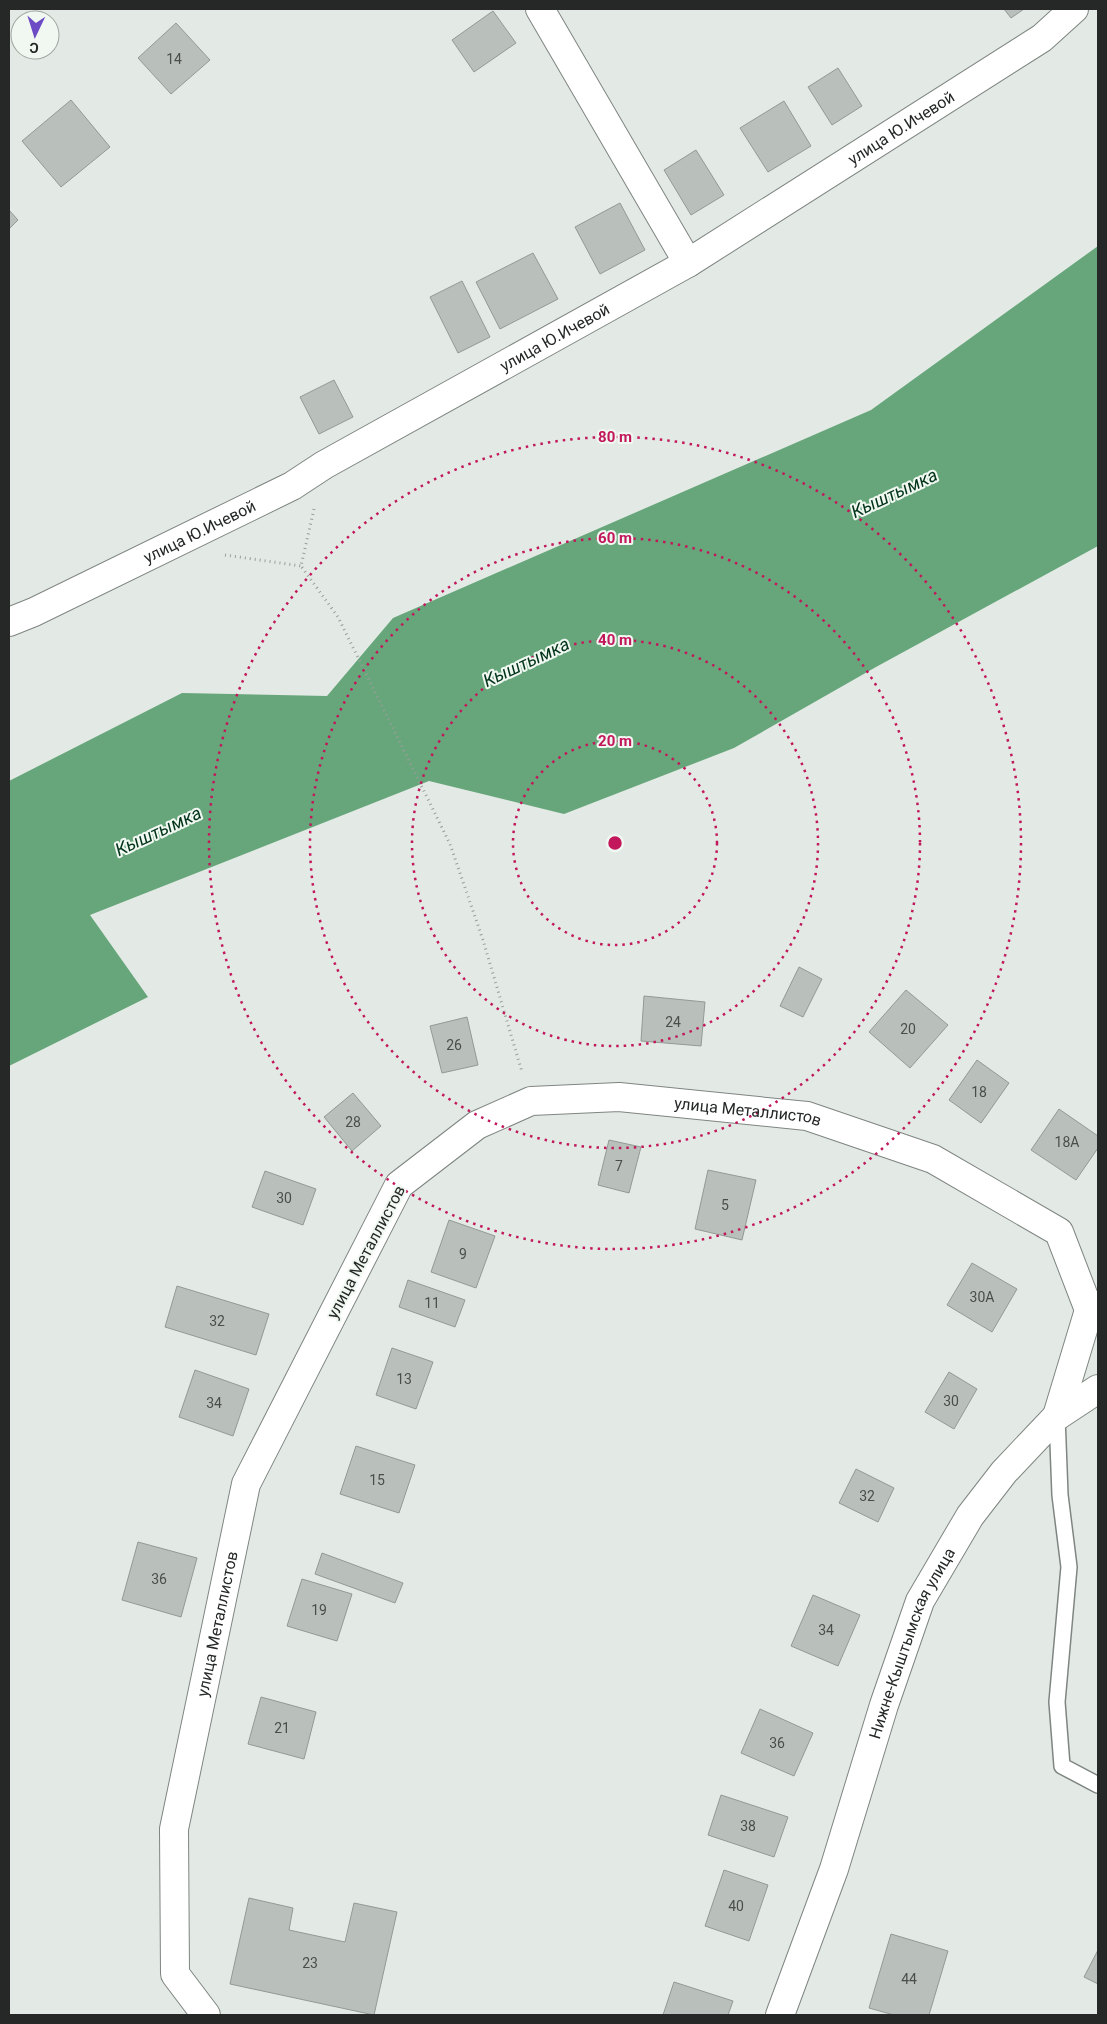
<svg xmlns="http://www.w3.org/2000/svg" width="1107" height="2024" viewBox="0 0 1107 2024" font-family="Roboto,sans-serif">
<rect width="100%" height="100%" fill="#e3eae5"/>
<!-- water -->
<polygon fill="#67a67b" points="1098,246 1098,546 876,667 734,748 564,814 429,781 90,915 148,997 9,1066 9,781 182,693 327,696 393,618 871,410"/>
<!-- building -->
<g fill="#b9c0bb" stroke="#939994">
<polygon points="1004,9 1024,9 1011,18"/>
<polygon points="493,11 516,43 474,72 452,40"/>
<polygon points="176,23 210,60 171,94 138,58"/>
<polygon points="838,68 862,106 832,125 808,87"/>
<polygon points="71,100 110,147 61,187 22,141"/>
<polygon points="784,101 811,146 768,172 740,128"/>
<polygon points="696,150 724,195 691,215 664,170"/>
<polygon points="620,203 645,250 600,274 575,227"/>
<polygon points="9,210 18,220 9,229"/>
<polygon points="533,253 558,299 500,329 476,282"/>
<polygon points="462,281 490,337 458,353 430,297"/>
<polygon points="334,380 353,417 319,434 300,397"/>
<polygon points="799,967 822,979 803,1017 780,1006"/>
<polygon points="906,990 948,1025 910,1068 869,1032"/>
<polygon points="644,996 705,1002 701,1046 641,1041"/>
<polygon points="467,1017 478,1065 442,1073 430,1026"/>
<polygon points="977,1060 1009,1083 981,1123 949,1100"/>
<polygon points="353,1093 381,1126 352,1151 324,1117"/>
<polygon points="1059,1109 1098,1136 1098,1148 1076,1180 1031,1150"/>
<polygon points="609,1140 641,1147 629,1193 598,1185"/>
<polygon points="708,1170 756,1180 742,1240 695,1229"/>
<polygon points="265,1171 316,1189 303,1225 252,1207"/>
<polygon points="449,1220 495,1236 476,1288 431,1272"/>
<polygon points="972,1263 1017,1289 992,1332 947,1305"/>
<polygon points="408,1280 465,1300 455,1327 399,1307"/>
<polygon points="177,1286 269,1314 256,1355 165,1327"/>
<polygon points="392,1348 433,1362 416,1409 376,1395"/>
<polygon points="195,1370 249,1389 233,1436 179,1417"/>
<polygon points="949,1372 977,1389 954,1429 925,1412"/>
<polygon points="356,1446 415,1465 399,1513 340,1494"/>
<polygon points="856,1469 894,1488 878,1522 839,1503"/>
<polygon points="138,1542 197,1558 181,1617 122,1600"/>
<polygon points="322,1553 403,1583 395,1603 315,1574"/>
<polygon points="302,1579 352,1594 337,1641 287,1626"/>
<polygon points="813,1595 860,1615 838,1666 791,1646"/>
<polygon points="261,1697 316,1712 304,1759 248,1744"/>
<polygon points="760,1709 813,1733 794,1776 741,1753"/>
<polygon points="721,1795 788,1817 774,1857 708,1835"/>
<polygon points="724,1870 768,1885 749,1941 705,1926"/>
<polygon points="249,1898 293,1908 289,1930 345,1942 354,1903 397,1912 374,2015 230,1984"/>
<polygon points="891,1934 948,1951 929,2015 894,2015 869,2008"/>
<polygon points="1098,1950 1098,1984 1084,1977"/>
<polygon points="674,1982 733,2001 728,2015 663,2015"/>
</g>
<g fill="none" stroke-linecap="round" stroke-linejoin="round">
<!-- service casing -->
<g stroke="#7f8581" stroke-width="18">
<polyline id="service" points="1057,1416 1060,1495 1069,1567 1057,1702 1062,1766 1098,1785"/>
</g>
<!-- minor casing -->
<g stroke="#7f8581" stroke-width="30">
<g id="minor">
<polyline points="540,9 688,263"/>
<path id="s1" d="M9,622L34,612L292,486L324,465L688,263L1042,38L1074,9"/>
<polyline points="1057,1416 1089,1310 1098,1305"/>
<path id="s2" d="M206,2015L175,1974L174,1829L246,1484L399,1185L477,1125L531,1101L619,1097L807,1116L933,1159L1059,1232L1089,1310"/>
</g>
</g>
<!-- secondary casing -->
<g stroke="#7f8581" stroke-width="30">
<g id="secondary">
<path id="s3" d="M780,2015L834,1869L884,1705L920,1601L970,1516L1004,1472L1057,1416L1098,1389"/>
</g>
</g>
<!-- path -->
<g stroke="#989e9a" stroke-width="3" stroke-dasharray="1 4" stroke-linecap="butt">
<polyline points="314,509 301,566 338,617 450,844 483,940 522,1072"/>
<polyline points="225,555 301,566"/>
</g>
<!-- service -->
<use href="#service" stroke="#fff" stroke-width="15"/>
<!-- minor -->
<use href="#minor" stroke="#fff" stroke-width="28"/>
<!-- secondary -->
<use href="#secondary" stroke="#fff" stroke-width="28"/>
</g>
<!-- distance rings -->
<g fill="none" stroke="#c2185b" stroke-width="2.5" stroke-dasharray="2.5 5">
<circle cx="615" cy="843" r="102"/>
<circle cx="615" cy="843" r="203"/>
<circle cx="615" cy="843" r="305"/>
<circle cx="615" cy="843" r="406"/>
</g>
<g text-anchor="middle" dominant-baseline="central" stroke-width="4" stroke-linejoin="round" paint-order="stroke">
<!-- number labels -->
<g font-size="14" fill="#4a4e4b">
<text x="174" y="59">14</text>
<text x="673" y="1022">24</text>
<text x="908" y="1029">20</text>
<text x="454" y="1045">26</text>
<text x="979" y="1092">18</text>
<text x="353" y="1122">28</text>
<text x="1067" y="1142">18А</text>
<text x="619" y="1166">7</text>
<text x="284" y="1198">30</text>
<text x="725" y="1205">5</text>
<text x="463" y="1254">9</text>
<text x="982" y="1297">30А</text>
<text x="432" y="1303">11</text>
<text x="217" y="1321">32</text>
<text x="404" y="1379">13</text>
<text x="951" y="1401">30</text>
<text x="214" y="1403">34</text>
<text x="377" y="1480">15</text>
<text x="867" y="1496">32</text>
<text x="159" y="1579">36</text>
<text x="319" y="1610">19</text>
<text x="826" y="1630">34</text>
<text x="282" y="1728">21</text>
<text x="777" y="1743">36</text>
<text x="748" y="1826">38</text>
<text x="736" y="1906">40</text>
<text x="310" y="1963">23</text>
<text x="909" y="1979">44</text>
</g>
<!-- street labels -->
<g font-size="16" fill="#252826" stroke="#f1f8f2">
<text stroke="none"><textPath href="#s1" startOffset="1021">улица Ю.Ичевой</textPath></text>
<text stroke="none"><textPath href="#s1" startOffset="616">улица Ю.Ичевой</textPath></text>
<text stroke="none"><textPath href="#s1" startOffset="211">улица Ю.Ичевой</textPath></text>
<text stroke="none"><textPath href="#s2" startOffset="1260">улица Металлистов</textPath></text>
<text transform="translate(366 1252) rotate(-62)">улица Металлистов</text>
<text stroke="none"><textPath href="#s2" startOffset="406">улица Металлистов</textPath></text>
<text stroke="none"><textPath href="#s3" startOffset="395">Нижне-Кыштымская улица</textPath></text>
</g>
<!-- water labels -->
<g font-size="18" font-style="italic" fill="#003318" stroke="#f1f8f2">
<text transform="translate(894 493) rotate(-25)">Кыштымка</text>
<text transform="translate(526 662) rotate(-25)">Кыштымка</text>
<text transform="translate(158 831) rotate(-25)">Кыштымка</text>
</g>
</g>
<circle cx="615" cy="843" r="8" fill="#c2185b" stroke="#f1f8f2" stroke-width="2.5"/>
<g font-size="15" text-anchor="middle" font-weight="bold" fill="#c2185b" stroke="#f1f8f2" stroke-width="4" stroke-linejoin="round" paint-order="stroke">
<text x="615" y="442">80 m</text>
<text x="615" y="543">60 m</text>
<text x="615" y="645">40 m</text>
<text x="615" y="746">20 m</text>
</g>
<!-- border -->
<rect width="1107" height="2024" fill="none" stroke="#252826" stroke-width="20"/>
<!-- north arrow -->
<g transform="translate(35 35) rotate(184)"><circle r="24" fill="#f1f8f2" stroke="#9fa5a0"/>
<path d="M0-4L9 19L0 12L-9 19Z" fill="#6d4bc4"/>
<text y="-8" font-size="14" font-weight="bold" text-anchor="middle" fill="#252826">С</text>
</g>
</svg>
